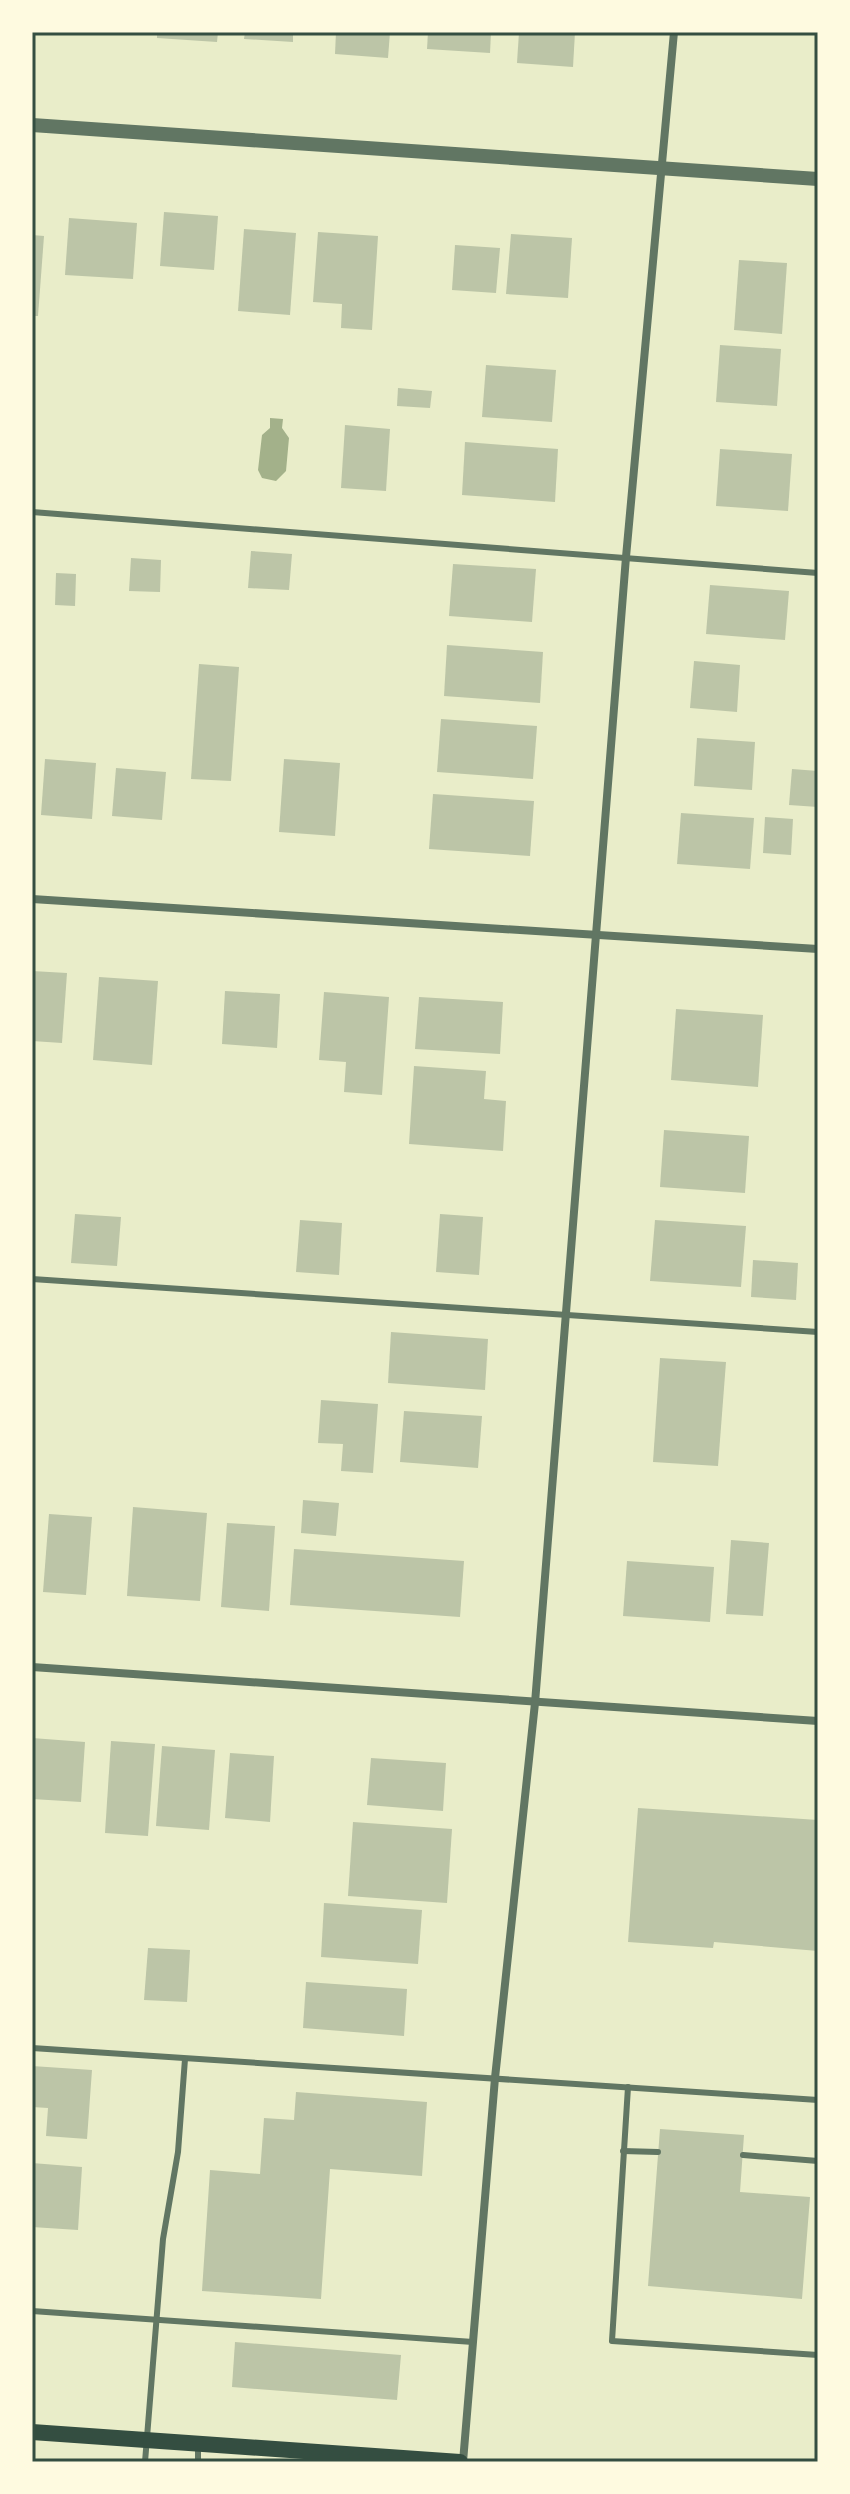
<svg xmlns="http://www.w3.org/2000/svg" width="850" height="2494" viewBox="0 0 850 2494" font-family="'Archivo Narrow',sans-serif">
<rect width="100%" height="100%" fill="#e9edc9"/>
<!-- water -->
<polygon fill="#a3b18a" points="270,418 283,419 282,428 289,438 286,471 276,481 262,478 258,470 262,435 270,428"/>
<!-- building -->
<g fill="#bcc5a7">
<polygon points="157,32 218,32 217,42 157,38"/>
<polygon points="245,32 293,32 293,42 244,39"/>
<polygon points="336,32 390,32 388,58 335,54"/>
<polygon points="428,32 491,32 490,53 427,49"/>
<polygon points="519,32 575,32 573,67 517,63"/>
<polygon points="164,212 218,216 214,270 160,266"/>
<polygon points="69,218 137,223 133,279 65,275"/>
<polygon points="244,229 296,233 290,315 238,311"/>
<polygon points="318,232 378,236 372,330 341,328 342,304 313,302"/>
<polygon points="511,234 572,238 568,298 506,294"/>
<polygon points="32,235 44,236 38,316 32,316"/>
<polygon points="455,245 500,248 496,293 452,290"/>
<polygon points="739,260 787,263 782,334 734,330"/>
<polygon points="720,345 781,349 777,406 716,402"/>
<polygon points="486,365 556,370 552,422 482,417"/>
<polygon points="398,388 432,391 430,408 397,406"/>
<polygon points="345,425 390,429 386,491 341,488"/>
<polygon points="465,442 558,449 555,502 462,495"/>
<polygon points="720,449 792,454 788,511 716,506"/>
<polygon points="251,551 292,554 289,590 248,588"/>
<polygon points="131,558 161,560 160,592 129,591"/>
<polygon points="453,564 536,569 532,622 449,616"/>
<polygon points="56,573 76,574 75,606 55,605"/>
<polygon points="710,585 789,591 785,640 706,634"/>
<polygon points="447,645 543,652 540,703 444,696"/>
<polygon points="694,661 740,665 737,712 690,708"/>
<polygon points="199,664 239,667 231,781 191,779"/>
<polygon points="441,719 537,726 533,779 437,772"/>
<polygon points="697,738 755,742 752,790 694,786"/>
<polygon points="45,759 96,763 92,819 41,815"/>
<polygon points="284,759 340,763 335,836 279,832"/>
<polygon points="116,768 166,772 162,820 112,816"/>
<polygon points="792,769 818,771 818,807 789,805"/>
<polygon points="433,794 534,801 530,856 429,849"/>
<polygon points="681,813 754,818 750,869 677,864"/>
<polygon points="765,817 793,819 791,855 763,853"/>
<polygon points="32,971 67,973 62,1043 32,1041"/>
<polygon points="99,977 158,981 152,1065 93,1060"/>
<polygon points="225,991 280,994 277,1048 222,1044"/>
<polygon points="324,992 389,997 382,1095 344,1092 346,1062 319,1060"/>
<polygon points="419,997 503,1002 500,1054 415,1049"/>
<polygon points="676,1009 763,1015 758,1087 671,1080"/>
<polygon points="414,1066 486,1071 484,1099 506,1101 503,1151 409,1144"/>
<polygon points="664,1130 749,1136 745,1193 660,1187"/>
<polygon points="75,1214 121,1217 117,1266 71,1263"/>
<polygon points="440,1214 483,1217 479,1275 436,1272"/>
<polygon points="300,1220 342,1223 339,1275 296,1272"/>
<polygon points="655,1220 746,1226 741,1287 650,1281"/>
<polygon points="753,1260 798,1263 796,1300 751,1297"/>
<polygon points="391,1332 488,1339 485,1390 388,1383"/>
<polygon points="660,1358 726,1362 718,1466 653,1462"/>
<polygon points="321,1400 378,1404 373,1473 341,1471 343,1444 318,1443"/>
<polygon points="404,1411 482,1416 478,1468 400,1462"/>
<polygon points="303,1500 339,1503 336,1536 301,1533"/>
<polygon points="133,1507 207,1513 200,1601 127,1596"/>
<polygon points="49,1514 92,1517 86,1595 43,1592"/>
<polygon points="227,1523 275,1526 269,1611 221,1607"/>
<polygon points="731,1540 769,1543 763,1616 726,1614"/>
<polygon points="294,1549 464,1561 460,1617 290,1605"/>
<polygon points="627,1561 714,1567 710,1622 623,1616"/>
<polygon points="32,1738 85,1742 81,1802 32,1799"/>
<polygon points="111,1741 155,1744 148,1836 105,1833"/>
<polygon points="162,1746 215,1750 209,1830 156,1826"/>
<polygon points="230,1753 274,1756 270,1822 225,1818"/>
<polygon points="371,1758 446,1763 443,1811 367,1805"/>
<polygon points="638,1808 818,1820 818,1951 714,1942 713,1948 628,1942"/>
<polygon points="353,1822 452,1829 447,1903 348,1896"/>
<polygon points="324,1903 422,1910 418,1964 321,1957"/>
<polygon points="148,1948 190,1950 187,2002 144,2000"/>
<polygon points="306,1982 407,1989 404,2036 303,2028"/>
<polygon points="32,2066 92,2070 87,2139 46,2136 48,2108 32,2107"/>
<polygon points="296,2092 427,2102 422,2176 330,2169 321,2299 202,2291 210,2170 260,2174 264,2118 294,2120"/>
<polygon points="660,2129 744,2135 740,2192 810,2197 802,2299 648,2286"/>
<polygon points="32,2163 82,2167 78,2230 32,2227"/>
<polygon points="235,2342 401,2355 397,2400 232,2387"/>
</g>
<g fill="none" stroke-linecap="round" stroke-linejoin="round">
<!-- service -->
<g stroke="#617663" stroke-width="6">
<polyline points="32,512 818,573"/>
<polyline points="32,1279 818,1332"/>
<polyline points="32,2048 818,2100"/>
<polyline points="628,2087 612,2341 818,2355"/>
<polyline points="623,2151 658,2152"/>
<polyline points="743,2155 818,2161"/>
<polyline points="32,2311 473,2342"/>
<polyline points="198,2445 198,2462"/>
<polyline points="145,2462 163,2239 178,2152 185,2059"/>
</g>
<!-- minor -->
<g stroke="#617663" stroke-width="8">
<polyline points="32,899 818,949"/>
<polyline points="32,1667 818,1721"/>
<polyline points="463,2462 495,2078 535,1703 626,557 674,32"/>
</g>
<!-- tertiary -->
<polyline stroke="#617663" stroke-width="14" points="32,125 818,179"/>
<!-- secondary -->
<polyline stroke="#344e41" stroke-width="16" points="32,2432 460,2462"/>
</g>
<!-- border -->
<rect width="850" height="2494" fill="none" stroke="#fefae0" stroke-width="68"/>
<rect x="34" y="34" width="782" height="2426" fill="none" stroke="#344e41" stroke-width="3"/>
</svg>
